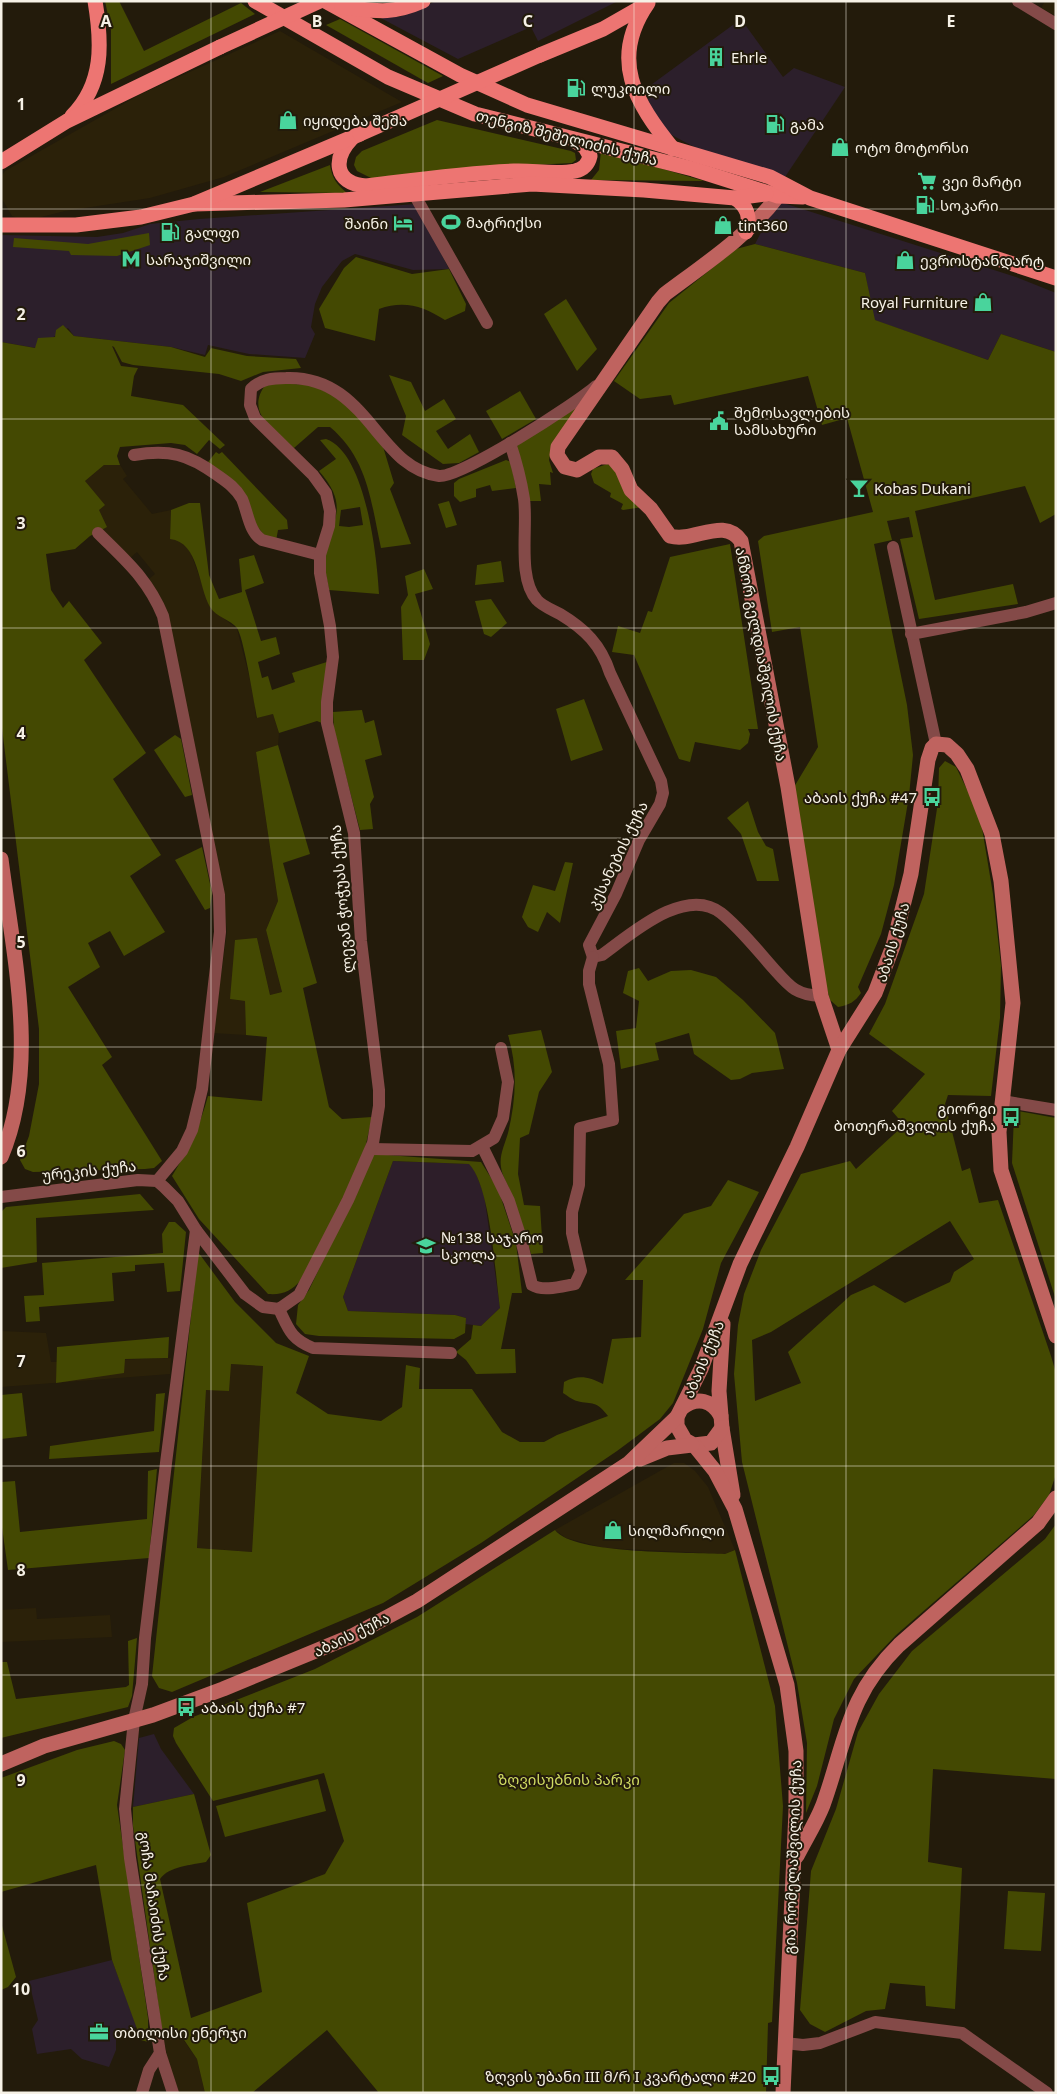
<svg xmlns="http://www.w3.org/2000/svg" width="1057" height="2094" viewBox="0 0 1057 2094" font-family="'Noto Sans','Noto Sans Georgian',sans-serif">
<rect width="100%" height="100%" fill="#231b0b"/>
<!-- commercial -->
<g fill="#2c1f2b">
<polygon points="436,1 618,1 538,41 531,27 458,59 375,15 399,17"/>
<polygon points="741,19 783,77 794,68 845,87 785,177 700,150 666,132 651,107 644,90"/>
<polygon points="777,201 1016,277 1056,293 1056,352 1001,334 988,360 874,320 865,273 755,244"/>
<polygon points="416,204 449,269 413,270 355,254 342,261 322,287 315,304 311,327 315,334 305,358 249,354 208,345 205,355 171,347 74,336 68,328 36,348 1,342 1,235 97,237 123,233 150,224 199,219"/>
<polygon points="154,1734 161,1749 194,1794 133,1807 139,1738"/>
<polygon points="112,1960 137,2027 116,2033 116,2050 109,2067 82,2059 71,2049 37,2054 32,2029 38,2020 29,1981"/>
</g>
<!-- built -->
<g fill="#2b2109">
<polygon points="1045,1 1056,1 1056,16 1041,8"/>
<polygon points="280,31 402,102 224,177 150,198 65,211 25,221 12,216 2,199 1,177 5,171 141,94"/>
<polygon points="104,465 120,465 127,476 123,479 152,514 171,510 170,538 179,540 190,551 211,608 237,629 253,691 256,718 273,714 279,733 278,745 256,752 278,901 266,930 282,992 270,995 257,938 230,999 245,1001 246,1035 213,1033 227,932 223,895 149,579 155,574 137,552 129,559 101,529 85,481"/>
<polygon points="1,1331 46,1333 51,1362 171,1358 170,1374 1,1387"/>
<polygon points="231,1364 263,1366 252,1552 197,1548 206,1390"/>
<polygon points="674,1463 684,1463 695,1471 708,1487 735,1550 725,1554 604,1548 566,1538 555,1530"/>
<polygon points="36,1608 37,1619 110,1615 112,1637 1,1642 1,1610"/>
<polygon points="175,2028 197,2059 205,2093 179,2093 168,2060 162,2031"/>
</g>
<!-- education -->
<polygon fill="#2d1e29" points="393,1161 470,1164 474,1169 484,1194 500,1308 481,1326 465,1324 466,1318 455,1315 348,1311 343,1297"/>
<!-- green -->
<g fill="#444902" fill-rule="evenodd">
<polygon points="105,1 119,1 144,51 241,3 255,14 111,84 111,30"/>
<polygon points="340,19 443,76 428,83 326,25"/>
<polygon points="437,120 571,151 575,153 576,160 572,163 472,168 373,179 357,171 354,165 356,157 362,151"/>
<polygon points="601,151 704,181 591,180 599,170"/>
<path d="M330,165C332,178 337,185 347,193L260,192Z"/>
<polygon points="149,233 150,245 117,256 71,255 69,251 13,247 14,238 88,244"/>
<path d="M755,244L865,273L875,320L988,360L1001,334L1056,352V514L1040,523L1025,486L915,511L935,600L1013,584L1018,604L919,619L900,539L913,537L909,517L887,521L892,540L874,544L907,705L913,755L909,796L894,885L881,934L858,987L861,993C855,1002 849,1005 838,1007L830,1000L826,985L794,787L818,747L800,627L772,632L758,541L764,536L873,512L847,418L822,425L808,376L674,405L671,395L640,399L614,381L669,303L736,249Z"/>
<path d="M356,257L412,274L449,269L466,304L465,311L445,320C423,306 404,300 379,309L375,341L325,328L319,309L344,268Z"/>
<polygon points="566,299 597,349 577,371 544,314"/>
<polygon points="63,325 74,336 171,347 205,357 211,348 247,356 296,359 301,368 263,372 241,381 219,374 133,365 122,362 114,347 112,346 121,366 138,368 134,376 131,396 183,405 225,445 220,449 209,440 197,454 185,445 171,443 120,447 117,456 120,465 104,465 85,481 105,505 99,510 107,527 90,536 75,549 46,554 51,590 63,608 69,601 102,643 84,660 146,753 113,779 161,855 130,876 165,932 124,956 110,931 88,943 100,967 68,987 112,1057 102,1065 162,1161 154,1168 145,1169 33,1172 25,1169 20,1160 29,1136 39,1084 39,1029 1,720 1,342 35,348 38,338 55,337 56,330"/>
<polygon points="389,375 411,382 425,411 444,399 456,419 436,431 448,449 470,434 479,452 459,463 443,464 402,435 406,416"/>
<path d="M274,383L311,385L333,395L354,411L381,440L394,483L390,489L411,544L381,548C371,502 368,459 330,427H318L294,448C274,429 244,413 266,384Z"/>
<polygon points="520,391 536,419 502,439 486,411"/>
<polygon points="583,401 551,450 549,460 553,473 550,472 551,485 539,484 541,501 527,501 516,448 518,445"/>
<path d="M326,439C366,453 377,557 379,594L329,590C328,582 325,574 325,566C325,523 355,512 319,471L336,459L320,440ZM360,507L363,525L349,527L339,526L341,510Z"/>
<polygon points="216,452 219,454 222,452 287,520 288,529 278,530 276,541 267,539 208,462"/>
<polygon points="506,460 511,462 516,488 492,491 490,485 476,489 476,497 460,502 454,496 454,483 459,479"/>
<polygon points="607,464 612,465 643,507 623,510 621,509 623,504 610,497 611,493 594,483 591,474 593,469"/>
<polygon points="449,501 457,525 446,528 438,504"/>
<path d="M189,503H200L209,575L219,599L242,592L239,559L254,555L264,583L245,590L261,641L276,637L280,654L258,662L262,678L268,676L272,690L295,682L292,673L330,661L324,724L317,721L279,733L273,714L257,718C254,703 244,638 237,628C231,620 216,617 210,607C198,586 199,542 170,539L171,510Z"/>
<polygon points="730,544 758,729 748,729 750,734 748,743 740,750 695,742 690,762 679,759 634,655 612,652 618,626 640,633 648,611 652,612 670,557"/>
<polygon points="501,561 504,582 475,585 477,565"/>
<polygon points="424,569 433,589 415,594 430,644 424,660 403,660 401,607 408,595 405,576"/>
<polygon points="491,599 507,623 491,637 484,634 475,601"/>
<polygon points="584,699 603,750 571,761 556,709"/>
<polygon points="362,710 365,723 374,720 382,755 365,760 374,797 370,804 373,829 360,830 334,730 333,712"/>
<polygon points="175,735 181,739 192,795 185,797 154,750"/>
<path d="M278,745L310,854L283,863L317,983L303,988L329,1107L342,1119L372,1117L362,1162L301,1280C291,1291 284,1295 268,1294L199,1219L172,1176C188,1150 200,1126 208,1096L262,1101L267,1037L246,1035L245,1001L230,999L235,940L257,938L270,995L282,992L266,930L278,901L256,752Z"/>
<path d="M945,761L956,767L980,816L993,894L1001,966L1000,1018L991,1096L948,1095L945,1104L962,1171L970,1168L979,1203L998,1200L1051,1356L1056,1373V1474L1049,1495L1034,1515L896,1635L854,1679L834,1719L817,1786L806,1813L807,1743L797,1683L742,1462L734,1374L738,1325L744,1294L761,1250L801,1174L850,1161L856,1169L904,1125L892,1111L925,1074L869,1034L885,1004L924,894L938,802L939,768ZM950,1221L974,1259L954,1272L950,1282L905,1303L874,1285L851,1295L788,1352L801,1383L755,1401L752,1340L771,1332Z"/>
<polygon points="748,801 758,832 766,846 773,849 779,881 757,881 741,834 727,818"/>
<polygon points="202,847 212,893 210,908 205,910 175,860"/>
<polygon points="565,862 573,863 560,923 547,912 538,932 528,927 522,917 533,885 555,891"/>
<polygon points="639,968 648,981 671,971 691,970 716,977 743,1000 775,1033 784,1069 752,1073 740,1079 731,1080 694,1054 689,1033 655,1043 659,1060 621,1069 616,1031 636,1028 639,1001 623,993 628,971"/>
<path d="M541,1030L552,1072L539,1092L529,1134L520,1138L518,1174L524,1205L540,1206L543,1253L531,1254C526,1234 519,1215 512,1195C509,1187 502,1176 501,1167C499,1155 505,1144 508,1133C516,1100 518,1068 508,1035Z"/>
<polygon points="1018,1111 1056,1118 1056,1300 1012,1163 1014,1116"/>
<path d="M374,1154L481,1162L498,1189L516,1243L522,1293H512L501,1349H515L516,1373L476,1374L466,1360L456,1352L471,1339L473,1325L481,1326L500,1308C495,1274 491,1187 469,1164L393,1161L343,1297L348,1311L455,1315L466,1318L465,1333L454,1339L319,1336L305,1334L296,1324L298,1305L309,1290Z"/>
<path d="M728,1180L759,1192L721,1263L703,1329L673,1403L660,1419L617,1451L481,1543L383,1603L172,1692L159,1688L152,1676L198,1252L235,1302L276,1343L309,1356L296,1393L328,1414L381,1421L402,1407L406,1365L420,1368L419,1389H472L502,1432L520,1442H544L557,1435L608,1416C596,1400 593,1405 577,1401C572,1400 567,1395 563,1393L564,1382C579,1374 589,1377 603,1384L612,1339L641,1337L643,1280H625L684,1214L711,1206ZM231,1364L263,1366L252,1552L197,1548L206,1390L229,1391Z"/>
<polygon points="140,1194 154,1210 36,1218 37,1262 1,1268 1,1212 6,1207"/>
<polygon points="169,1222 175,1222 186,1232 180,1291 167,1292 164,1263 135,1265 135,1271 112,1273 114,1301 39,1307 40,1321 26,1322 24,1296 44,1295 42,1263 163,1253 162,1234"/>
<polygon points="169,1337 168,1358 125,1359 124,1373 56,1383 57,1347"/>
<polygon points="22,1393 27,1436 1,1439 1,1395"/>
<polygon points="165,1393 159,1452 49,1459 50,1446 154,1431 156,1394"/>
<polygon points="157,1469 149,1558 8,1570 1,1520 1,1482 15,1481 20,1532 147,1519 148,1471"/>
<polygon points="1056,1524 1056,1779 933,1769 928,1862 962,1868 955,2009 926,2006 925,1986 890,1983 885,2009 866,2011 825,2032 810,2024 800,2010 811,1871 836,1809 858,1732 879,1694 912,1651 1045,1539"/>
<path d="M555,1530C573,1555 692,1552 725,1554L735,1550L775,1706L783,1806L772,2022L768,2023L766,2093H379L327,2030L252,2093H205L197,2059L176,2028L162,2031L133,1826V1807L194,1794L211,1855L206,1862C192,1865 169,1866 160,1879L191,2018L262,1992L247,1903L325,1874L344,1841L324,1773L213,1801L176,1743L173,1736L174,1728L193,1717L315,1669L417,1617Z"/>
<polygon points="137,1638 132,1696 128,1707 1,1738 1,1662 7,1662 16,1699 126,1687 129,1685 128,1641"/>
<polygon points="114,1741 121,1744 125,1750 117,1805 148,2018 148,2042 141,2040 112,1960 96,1865 1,1892 1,1778 77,1750"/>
<polygon points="318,1779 326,1811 225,1837 216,1806"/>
<polygon points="1008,1891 1045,1893 1041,1951 1004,1949"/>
<polygon points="1,1922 16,1977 8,1987 1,1990"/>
</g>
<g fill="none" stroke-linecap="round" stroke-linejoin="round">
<!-- street -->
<g stroke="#844a48" stroke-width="12">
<polyline points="1018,1 1056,24"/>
<polyline points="414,194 487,323"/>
<path d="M510,443C516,461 521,480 524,499C528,526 517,579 537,600C542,606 553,610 560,614C585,629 601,645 610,673L661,781L663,793L660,804L639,840L616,894L589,945L593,957"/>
<path d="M134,455C169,449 188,454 217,475C227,482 236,488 242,499C248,513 249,532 262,540L320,555"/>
<path d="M98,533C126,561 148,579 163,616L219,895L220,932L202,1089L192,1130L182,1151L157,1181"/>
<polyline points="893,547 936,744"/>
<polyline points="911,634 1026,612 1056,603"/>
<path d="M593,957L602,955C630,935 685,885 721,913C741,929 757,950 774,969C790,987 796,995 821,996"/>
<polyline points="1002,1101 1056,1110"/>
<path d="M482,1146L509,1201L520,1235L532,1285C543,1292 563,1286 575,1284L581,1271L572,1233V1212L579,1185L580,1128L613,1120L609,1064L589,984V971L593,957"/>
<polyline points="372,1149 472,1151 494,1138 503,1118 508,1082 501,1048"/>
<path d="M1,1197L138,1180L157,1181L164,1187L178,1201L196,1230L245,1294L263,1307L279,1309L299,1295L348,1200L373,1143L379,1106V1090L361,941L354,833L327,723V702L333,657L330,626L320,573V555L329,526L330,511L326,493L313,475L255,418L250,405L251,389C261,379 273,378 286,378C368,375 377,469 439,476C461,478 577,403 596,386"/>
<path d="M279,1309C289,1330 291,1339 313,1348L451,1353"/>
<polyline points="785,2043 803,2045 820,2043 875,2022 962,2033 1047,2093"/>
<polyline points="160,2053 173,2093"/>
<polyline points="142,2093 149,2070 160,2053 130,1858 125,1809 134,1720 142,1684 145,1638 166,1463 196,1230"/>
</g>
<!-- secondary -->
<g stroke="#bf635f" stroke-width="15">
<path d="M778,196C748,236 705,264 665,294L658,302L558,447L557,455L565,467L577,470L599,457H612L622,469L631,490L651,509L670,536C694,543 724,516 741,541L788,787L821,996L839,1050"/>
<path d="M1,859C13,954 40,1066 1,1157"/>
<polyline points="723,1324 719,1391 722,1428 733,1495"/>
<path d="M682,1408C697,1396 712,1400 721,1416"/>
<polyline points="722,1428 711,1443 694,1445 685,1440 677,1426 677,1417 701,1369 740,1264 797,1147 839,1050 875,993 893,946 911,874 928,760 932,748 936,744 947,745 957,754 967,769 992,834 1001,881 1013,1003 999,1132 1001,1170 1056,1336"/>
<polyline points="694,1445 715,1471 735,1509 787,1685 796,1751 796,1811 783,2093"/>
<polyline points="640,1459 667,1448 692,1445"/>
<polyline points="1,1764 44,1746 153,1715 223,1689 352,1636 417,1601 629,1463 677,1417"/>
<path d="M797,1856C805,1840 816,1823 823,1805C846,1741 847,1696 899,1645L1038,1523L1056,1498"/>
</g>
<!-- primary -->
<g stroke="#ed7572" stroke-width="15">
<polyline points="255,1 388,77 475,114 693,169 778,196 803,197"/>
<polyline points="325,1 460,75 527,105 770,177 810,198 1056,278"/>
<path d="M648,3C609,59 635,102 673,149"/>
<path d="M342,7C376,11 391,15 423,1"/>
<polyline points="540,55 603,29 645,5"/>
<path d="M72,116C104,84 102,43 95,1"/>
<path d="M352,138C333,158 333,183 366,186C415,180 464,173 514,171C533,170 556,175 575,171C583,169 588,165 590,156L585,147L575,141"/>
<polyline points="1,162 67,121 220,47"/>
<path d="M735,198C748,207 751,217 746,232"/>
<polyline points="194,204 344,200 532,184 644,190 735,198 766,194"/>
<polyline points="1,225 76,225 141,217 194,204 360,134"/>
</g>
<!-- primary-bridge -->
<g stroke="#ed7572" stroke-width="15">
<polyline points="220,47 320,1"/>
<polyline points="360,134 540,55"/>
</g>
</g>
<!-- grid -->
<path fill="none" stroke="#f6f1e6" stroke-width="1" stroke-opacity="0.55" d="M211,1V2093M423,1V2093M634,1V2093M846,1V2093M1,209H1056M1,419H1056M1,628H1056M1,838H1056M1,1047H1056M1,1256H1056M1,1466H1056M1,1675H1056M1,1885H1056"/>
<!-- icons -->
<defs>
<g id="building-bare" transform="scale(1.5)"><path d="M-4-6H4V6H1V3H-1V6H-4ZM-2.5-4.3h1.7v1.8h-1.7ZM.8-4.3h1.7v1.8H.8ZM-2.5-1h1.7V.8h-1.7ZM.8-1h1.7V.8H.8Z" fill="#49d49c" stroke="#231b0b" stroke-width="2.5" paint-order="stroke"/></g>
<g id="fuel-bare" transform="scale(1.5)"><path d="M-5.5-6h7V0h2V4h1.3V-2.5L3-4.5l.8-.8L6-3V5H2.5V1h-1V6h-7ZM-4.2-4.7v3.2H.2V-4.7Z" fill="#49d49c" stroke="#231b0b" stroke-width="2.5" paint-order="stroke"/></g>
<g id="shop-bare" transform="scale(1.5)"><path d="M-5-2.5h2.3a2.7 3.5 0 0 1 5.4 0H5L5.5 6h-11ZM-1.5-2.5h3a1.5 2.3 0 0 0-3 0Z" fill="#49d49c" stroke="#231b0b" stroke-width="2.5" paint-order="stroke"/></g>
<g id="supermarket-bare" transform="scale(1.5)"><path d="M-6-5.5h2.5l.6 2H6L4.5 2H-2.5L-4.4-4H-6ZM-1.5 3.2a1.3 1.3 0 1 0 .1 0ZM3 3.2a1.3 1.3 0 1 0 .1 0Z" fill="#49d49c" stroke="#231b0b" stroke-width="2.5" paint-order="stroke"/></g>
<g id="stadium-bare" transform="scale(1.5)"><path d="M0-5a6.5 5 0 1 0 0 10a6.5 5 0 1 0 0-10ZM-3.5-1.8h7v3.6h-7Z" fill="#49d49c" stroke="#231b0b" stroke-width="2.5" paint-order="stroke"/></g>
<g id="hotel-bare" transform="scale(1.5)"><path d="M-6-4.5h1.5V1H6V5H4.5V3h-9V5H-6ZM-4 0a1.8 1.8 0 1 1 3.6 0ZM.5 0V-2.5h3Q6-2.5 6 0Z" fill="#49d49c" stroke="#231b0b" stroke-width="2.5" paint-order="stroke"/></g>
<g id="metro-bare" transform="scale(1.5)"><path d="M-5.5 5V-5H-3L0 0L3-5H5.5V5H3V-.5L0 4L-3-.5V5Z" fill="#49d49c" stroke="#231b0b" stroke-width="2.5" paint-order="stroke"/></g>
<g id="civic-bare" transform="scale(1.5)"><path d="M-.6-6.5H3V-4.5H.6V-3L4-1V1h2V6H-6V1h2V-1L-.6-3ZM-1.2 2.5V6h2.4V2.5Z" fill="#49d49c" stroke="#231b0b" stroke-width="2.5" paint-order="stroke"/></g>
<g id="bar-bare" transform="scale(1.5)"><path d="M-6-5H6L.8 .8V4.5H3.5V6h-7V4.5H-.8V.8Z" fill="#49d49c" stroke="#231b0b" stroke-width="2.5" paint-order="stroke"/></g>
<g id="bus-bare" transform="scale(1.5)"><path d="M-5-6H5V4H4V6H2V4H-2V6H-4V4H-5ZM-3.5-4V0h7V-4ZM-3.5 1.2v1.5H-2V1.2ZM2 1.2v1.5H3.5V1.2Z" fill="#49d49c" stroke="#231b0b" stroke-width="2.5" paint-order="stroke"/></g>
<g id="school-bare" transform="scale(1.5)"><path d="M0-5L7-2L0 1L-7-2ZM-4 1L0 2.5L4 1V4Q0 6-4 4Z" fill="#49d49c" stroke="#231b0b" stroke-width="2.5" paint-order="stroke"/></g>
<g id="office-bare" transform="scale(1.5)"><path d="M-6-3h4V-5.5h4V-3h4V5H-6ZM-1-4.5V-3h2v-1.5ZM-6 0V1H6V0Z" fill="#49d49c" stroke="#231b0b" stroke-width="2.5" paint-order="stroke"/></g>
</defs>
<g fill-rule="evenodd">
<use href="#building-bare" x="716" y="57"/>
<use href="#fuel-bare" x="576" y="88"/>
<use href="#shop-bare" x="288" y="120"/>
<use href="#fuel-bare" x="775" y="124"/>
<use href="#shop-bare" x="840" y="147"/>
<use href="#supermarket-bare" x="927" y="181"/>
<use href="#fuel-bare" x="925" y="205"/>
<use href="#stadium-bare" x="451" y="222"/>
<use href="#hotel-bare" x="403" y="223"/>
<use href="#shop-bare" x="723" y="225"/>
<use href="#fuel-bare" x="170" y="232"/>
<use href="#metro-bare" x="131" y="259"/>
<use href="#shop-bare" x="905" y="260"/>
<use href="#shop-bare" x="983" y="302"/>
<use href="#civic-bare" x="719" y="421"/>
<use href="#bar-bare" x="859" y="488"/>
<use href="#bus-bare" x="932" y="797"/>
<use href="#bus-bare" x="1011" y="1117"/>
<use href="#school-bare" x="426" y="1246"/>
<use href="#shop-bare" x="613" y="1530"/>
<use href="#bus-bare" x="186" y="1707"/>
<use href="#office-bare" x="99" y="2032"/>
<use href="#bus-bare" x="771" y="2076"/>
</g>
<g text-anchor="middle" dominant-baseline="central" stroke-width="4" stroke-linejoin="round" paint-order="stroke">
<!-- poi labels -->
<g font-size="15" fill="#f6f1e6" stroke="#231b0b" text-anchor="start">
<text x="731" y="57">Ehrle</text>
<text x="591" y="88">ლუკოილი</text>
<text x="303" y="120">იყიდება შეშა</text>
<text x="790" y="124">გამა</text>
<text x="855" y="147">ოტო მოტორსი</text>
<text x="942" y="181">ვეი მარტი</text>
<text x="940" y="205">სოკარი</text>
<text x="466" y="222">მატრიქსი</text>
<text x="388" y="223" text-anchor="end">შაინი</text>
<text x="738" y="225">tint360</text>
<text x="185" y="232">გალფი</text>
<text x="146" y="259">სარაჯიშვილი</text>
<text x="920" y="260">ევროსტანდარტ</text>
<text x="968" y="302" text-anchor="end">Royal Furniture</text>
<text x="734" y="412">შემოსავლების<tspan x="734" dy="17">სამსახური</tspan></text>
<text x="874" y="488">Kobas Dukani</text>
<text x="917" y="797" text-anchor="end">აბაის ქუჩა #47</text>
<text x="996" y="1108" text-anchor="end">გიორგი<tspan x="996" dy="17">ბოთერაშვილის ქუჩა</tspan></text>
<text x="441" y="1237">№138 საჯარო<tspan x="441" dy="17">სკოლა</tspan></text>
<text x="628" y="1530">სილმარილი</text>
<text x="201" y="1707">აბაის ქუჩა #7</text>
<text x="114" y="2032">თბილისი ენერჯი</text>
<text x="756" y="2076" text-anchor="end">ზღვის უბანი III მ/რ I კვარტალი #20</text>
</g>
<!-- street labels -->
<g font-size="15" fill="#f6f1e6" stroke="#231b0b">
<text transform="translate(567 137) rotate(14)">თენგიზ შეშელიძის ქუჩა</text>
<text transform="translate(762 654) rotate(79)">ანზორ გელდიაშვილის ქუჩა</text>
<text transform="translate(617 855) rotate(-64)">კესანების ქუჩა</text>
<text transform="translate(341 899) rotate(-95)">ლევან ჭოჭუას ქუჩა</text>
<text transform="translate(892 942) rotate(-73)">აბაის ქუჩა</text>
<text transform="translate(89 1170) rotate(-6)">ურეკის ქუჩა</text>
<text transform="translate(703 1359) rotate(-67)">აბაის ქუჩა</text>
<text transform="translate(351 1634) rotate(-26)">აბაის ქუჩა</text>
<text transform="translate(792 1857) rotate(-88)">გია რომელაშვილის ქუჩა</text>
<text transform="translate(155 1906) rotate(82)">გოჩა მაჩაიძის ქუჩა</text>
</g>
<!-- park labels -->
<g font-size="15" fill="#d0db62" stroke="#231b0b">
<text x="569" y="1779">ზღვისუბნის პარკი</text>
</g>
</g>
<g font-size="16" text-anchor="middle" font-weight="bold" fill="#f6f1e6" stroke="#231b0b" stroke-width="4" stroke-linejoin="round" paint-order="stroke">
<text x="106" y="27">A</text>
<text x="317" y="27">B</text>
<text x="528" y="27">C</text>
<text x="740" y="27">D</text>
<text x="951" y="27">E</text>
<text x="21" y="110">1</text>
<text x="21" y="320">2</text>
<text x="21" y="529">3</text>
<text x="21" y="739">4</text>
<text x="21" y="948">5</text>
<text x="21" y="1157">6</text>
<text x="21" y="1367">7</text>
<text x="21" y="1576">8</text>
<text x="21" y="1786">9</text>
<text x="21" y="1995">10</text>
</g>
<!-- border -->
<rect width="1057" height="2094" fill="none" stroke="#f6f1e6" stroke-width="5"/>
</svg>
